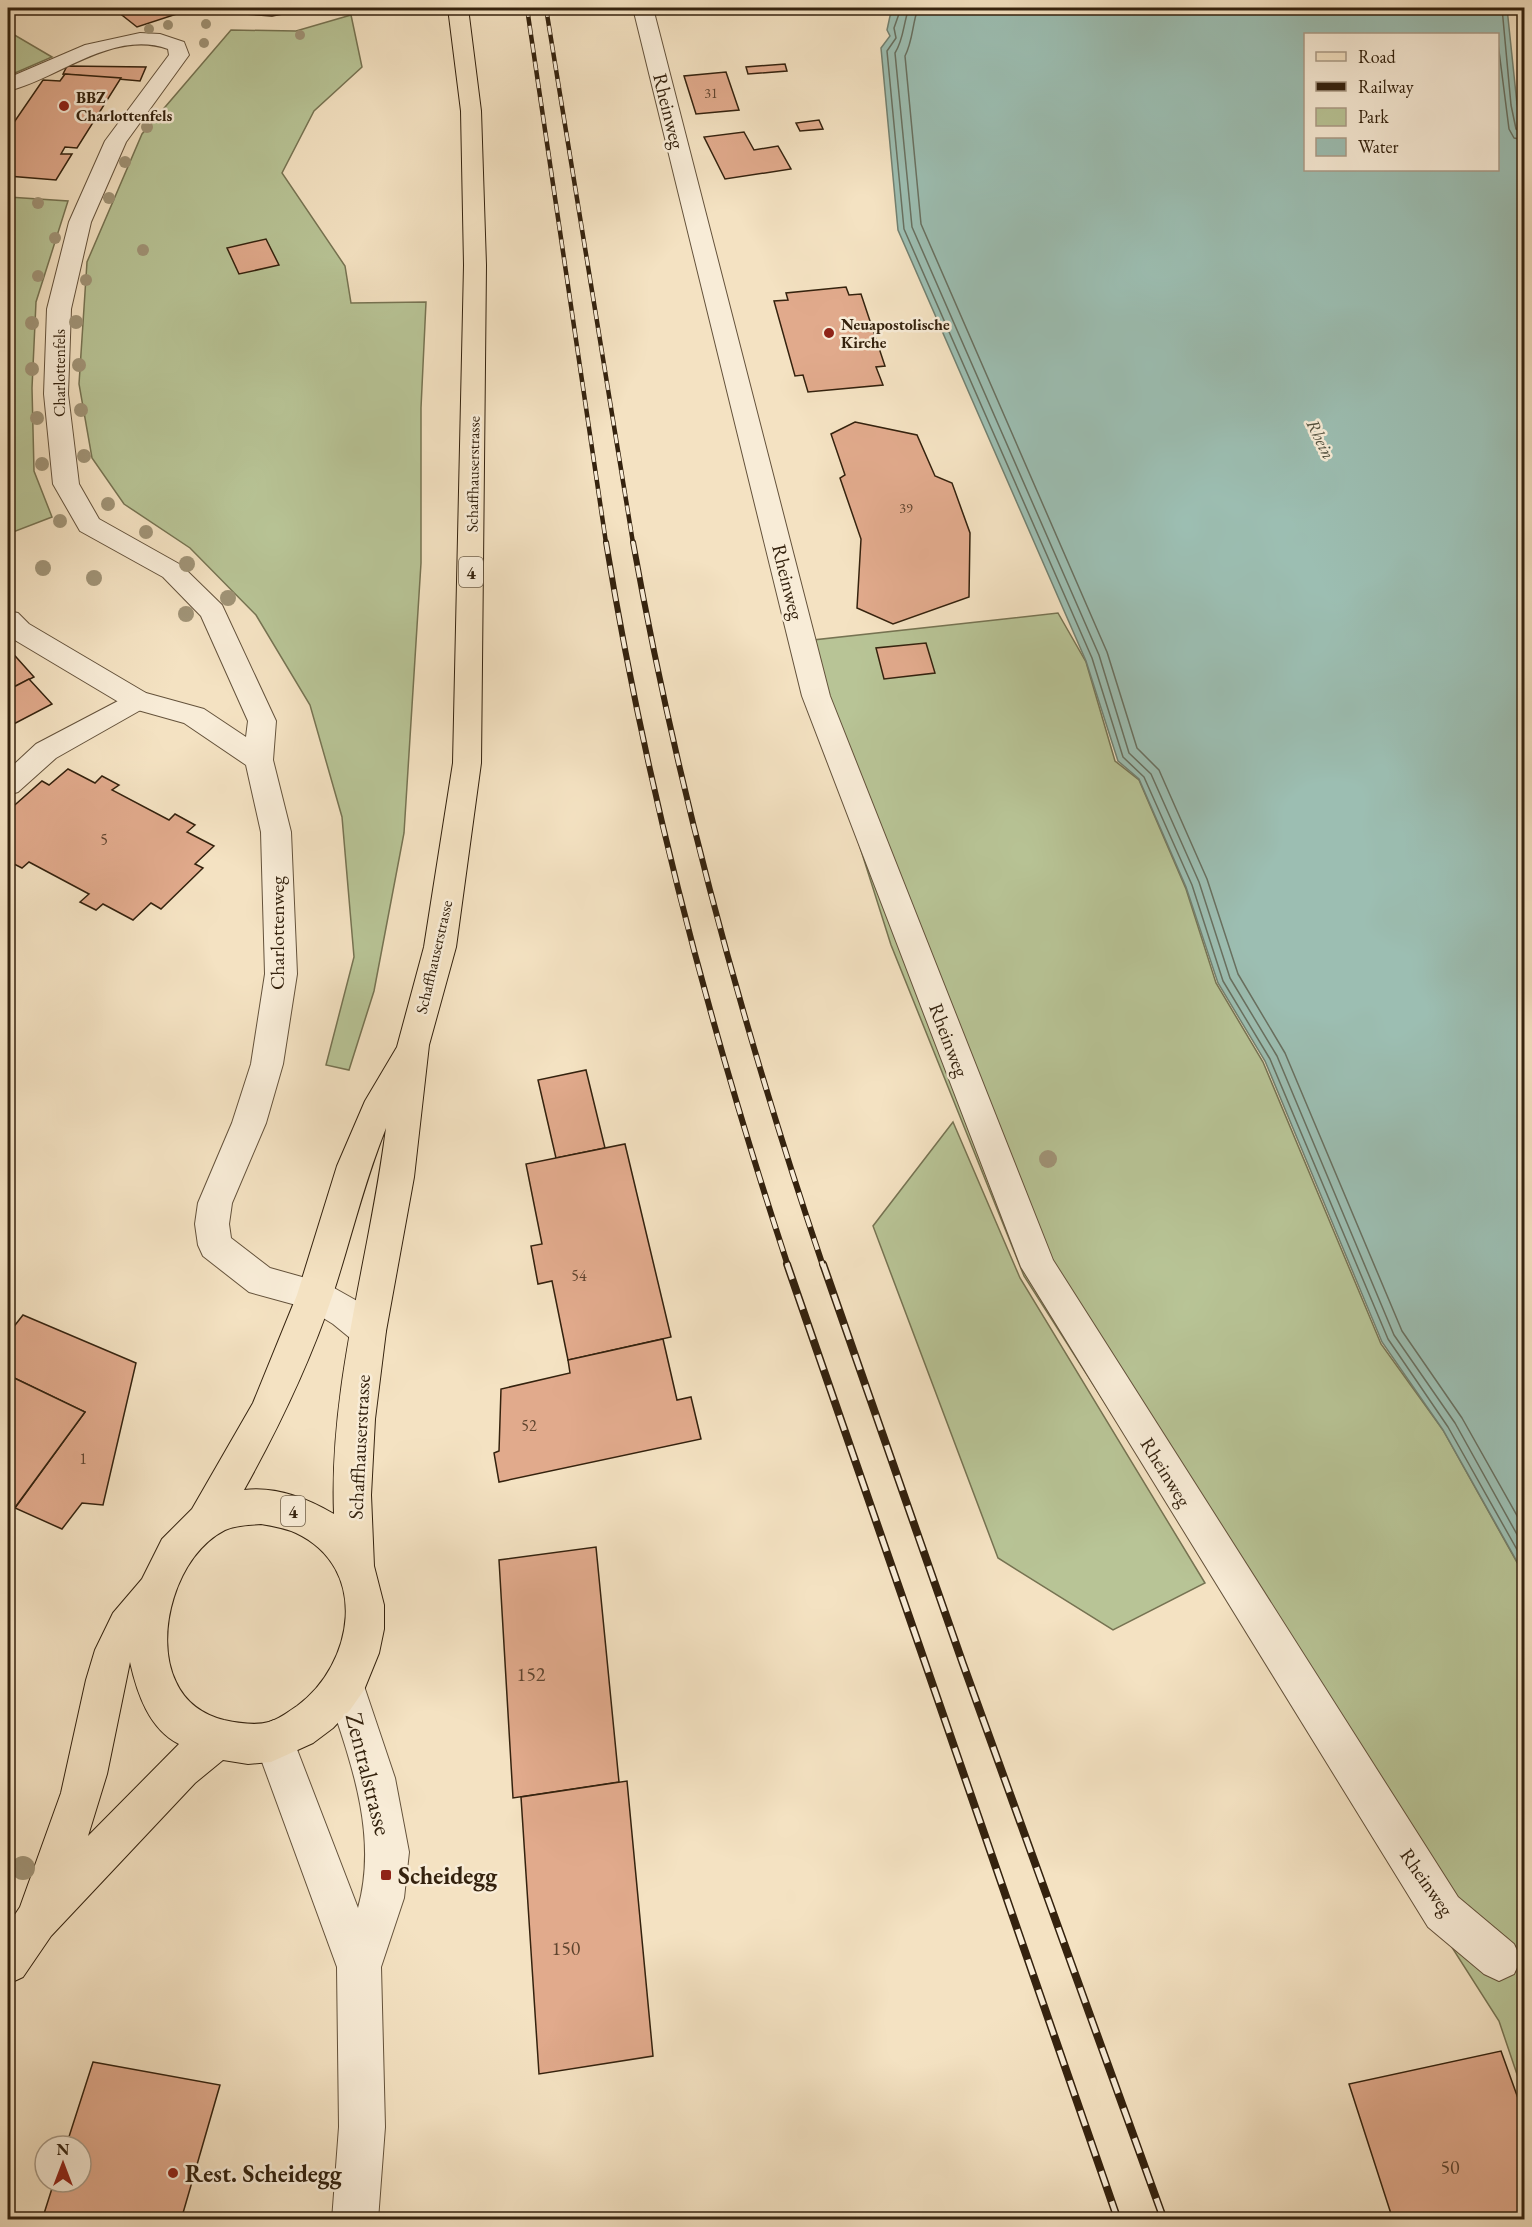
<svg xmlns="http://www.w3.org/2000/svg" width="1532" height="2227" viewBox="0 0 1532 2227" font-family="'EB Garamond',serif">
<rect width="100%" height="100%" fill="#f4e2c2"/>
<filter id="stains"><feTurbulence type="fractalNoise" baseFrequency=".00333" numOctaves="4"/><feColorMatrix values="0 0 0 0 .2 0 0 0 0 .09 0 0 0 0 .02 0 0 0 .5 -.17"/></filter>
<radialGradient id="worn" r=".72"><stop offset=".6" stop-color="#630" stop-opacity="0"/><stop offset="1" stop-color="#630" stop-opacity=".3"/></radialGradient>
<!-- green -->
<g fill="#b8c496" stroke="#767352" stroke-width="1.5">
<polygon points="351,15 362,67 314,111 282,173 345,266 351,303 426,302 421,408 421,563 404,833 374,991 349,1070 326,1065 354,957 342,817 310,705 256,615 190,548 124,504 92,458 79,384 87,262 142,134 231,30 296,31"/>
<polygon points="8,23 11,33 52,57 8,76"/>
<polygon points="8,197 68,201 36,302 32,388 34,471 52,517 8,534"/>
<polygon points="1058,613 1086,662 1115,761 1139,780 1186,889 1216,983 1263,1062 1381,1344 1443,1430 1524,1575 1524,2095 1499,2021 1024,1276 891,945 795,642"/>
<polygon points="953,1122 1020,1278 1205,1583 1113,1630 998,1558 873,1226"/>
</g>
<!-- water -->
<path fill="#9cbeb2" stroke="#728070" stroke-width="1.5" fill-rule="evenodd" d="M896,8H1507L1517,104L1524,139V1574L1443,1430L1382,1342L1265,1061L1218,983L1186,887L1139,779L1118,761L1086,661L898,230L881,48L890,36L887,30L890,16ZM1306,34H1498V170H1306Z"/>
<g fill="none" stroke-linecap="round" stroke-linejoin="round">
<!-- shore -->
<g stroke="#687060" stroke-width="1.5">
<polyline points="901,8 894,28 896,38 887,51 904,229 1092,658 1123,757 1144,777 1192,885 1223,981 1270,1059 1388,1339 1448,1427 1524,1562"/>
<path d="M909,8C903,24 904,39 895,53L912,227L1099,655L1129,753L1151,774L1199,882L1230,978L1277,1056L1394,1335L1455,1423L1524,1547"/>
<path d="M918,8C912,25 913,40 905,56L921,224L1107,652L1137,748L1159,770L1207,879L1238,974L1285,1053L1402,1331L1462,1418L1524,1528"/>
<polyline points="1502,8 1511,105 1516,129 1524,133"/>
<polyline points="1498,43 1509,129 1514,138 1524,140"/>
</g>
</g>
<!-- building -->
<g fill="#e1aa8c" stroke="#34220e" stroke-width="1.5">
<polygon points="113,8 195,8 137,27"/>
<polygon points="224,8 309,8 311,9 272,16 244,14"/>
<polygon points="785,64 787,71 748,74 746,67"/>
<polygon points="67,66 146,67 140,81 63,74"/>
<polygon points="726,72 739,110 696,114 684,76"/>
<polygon points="65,74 121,78 77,148 65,147 61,154 72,154 56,180 8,176 8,131 43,80 60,81"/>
<polygon points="819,120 823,129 800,131 796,123"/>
<polygon points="744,132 754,150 778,146 791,169 725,179 704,137"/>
<polygon points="266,239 279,265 239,274 227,248"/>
<polygon points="846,287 849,295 861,294 885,366 876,367 883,385 808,392 803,375 795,376 774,301 788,300 786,293"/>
<polygon points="855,422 917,435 935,476 952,483 970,533 969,597 893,624 857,608 861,539 840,478 845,475 831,434"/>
<polygon points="926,643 935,673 884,679 876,648"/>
<polygon points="8,648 34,677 8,690 8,660 12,658"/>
<polygon points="29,679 52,704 8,727 8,690"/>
<polygon points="68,769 95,783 102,776 119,785 112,790 169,820 175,814 195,825 187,832 214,846 195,864 203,868 161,909 151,903 133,920 103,904 96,910 80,902 89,894 29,862 22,868 8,861 14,852 8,848 8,811 42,781 49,785"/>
<polygon points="586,1070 605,1148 556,1158 538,1080"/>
<polygon points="625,1144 671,1337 568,1360 552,1281 538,1284 531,1246 542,1244 526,1164"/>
<polygon points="23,1315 136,1363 103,1505 82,1503 62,1529 15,1508 85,1412 8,1375 8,1334"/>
<polygon points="663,1339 677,1400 691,1397 701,1439 499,1482 494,1453 499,1451 501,1389 570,1373 568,1360"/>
<polygon points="8,1375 85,1412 8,1517"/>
<polygon points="596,1547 619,1782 513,1798 499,1560"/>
<polygon points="627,1781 653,2056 539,2074 521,1797"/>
<polygon points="1501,2051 1524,2115 1524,2220 1393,2220 1349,2084"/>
<polygon points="93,2062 220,2085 181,2220 42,2220 54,2182 81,2182 81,2146 66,2146"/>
</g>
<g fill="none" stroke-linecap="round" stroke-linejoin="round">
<!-- service casing -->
<g stroke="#64523b" stroke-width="2">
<polygon id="service" points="137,691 146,693 150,700 146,707 56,758 18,792 8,795 8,770 36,744"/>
</g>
<!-- minor casing -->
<g stroke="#64523b" stroke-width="2">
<g id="minor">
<polygon points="633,8 653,8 830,696 1053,1260 1458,1897 1514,1944 1521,1959 1514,1974 1499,1981 1484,1974 1428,1927 1021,1267 802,696"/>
<path d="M140,33L160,34L184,42L189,55L126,142L91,222L71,309L68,394L79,484L99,519L181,565L222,605L276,721L273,760L291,832L297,974L283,1064L266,1123L232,1203L229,1224L231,1238L270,1268L327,1284L359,1302L381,1320L386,1331L381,1342L368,1347L355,1342L333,1324L307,1308L249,1292L203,1256L198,1245L195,1224L198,1203L232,1123L251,1064L265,974L261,832L246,765L184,723L127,707L8,636V611L18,613L29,624L146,693L204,709L246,737L248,721L201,616L163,577L80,531L53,484L44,394L47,309L69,222L105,141L169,55L168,49C113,29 58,79 8,91V78L85,45Z"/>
</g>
</g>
<!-- tertiary casing -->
<g stroke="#64523b" stroke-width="2">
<path id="tertiary" d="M345,1665L359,1671L395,1778L409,1852L404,1898L381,1967L385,2127L378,2220H332L339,2127L337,1967L254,1740L260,1726L274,1720L288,1726L358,1908C379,1833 349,1757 325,1685L331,1671Z"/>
</g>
<!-- primary casing -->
<g stroke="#34220e" stroke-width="2">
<path id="primary" d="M448,8H468L481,111L486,265L481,763L456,947L429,1045L414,1177L386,1331L375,1419L371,1495L374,1566L384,1605V1629L379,1653L364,1690L350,1710L333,1728L313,1743L271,1762L248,1764L223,1760L195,1783L51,1936L23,1977L8,1984V1925L20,1907L61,1793L86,1680L95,1650L113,1613L142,1579L162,1539L192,1509L253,1403L297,1295L337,1166L365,1101L397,1047L424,947L453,763L464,265L461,111ZM386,1128C370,1256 329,1384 334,1514C307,1498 275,1486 244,1490C279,1427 310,1363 333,1294C351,1239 364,1182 386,1128ZM261,1524C273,1526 285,1528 296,1533C370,1568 354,1664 297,1706C288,1712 279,1719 269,1722C255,1726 238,1723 224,1720C203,1715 185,1702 176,1682C153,1635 177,1554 225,1530C236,1525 250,1525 261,1524ZM130,1662C137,1693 149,1729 179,1744L88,1836L107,1774Z"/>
</g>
<!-- service -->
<use href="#service" fill="#f8ecd7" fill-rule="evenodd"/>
<!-- minor -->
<use href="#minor" fill="#f8ecd7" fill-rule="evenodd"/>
<!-- tertiary -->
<use href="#tertiary" fill="#f8ecd7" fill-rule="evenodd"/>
<!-- primary -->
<use href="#primary" fill="#f4e2c2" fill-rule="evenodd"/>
<!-- rail-far2 casing -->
<g stroke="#34220e" stroke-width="4.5">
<g id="rail-far2">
<polyline points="527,8 606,543"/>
<polyline points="546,8 633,543"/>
</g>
</g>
<!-- rail-far1 casing -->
<g stroke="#34220e" stroke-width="6">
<g id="rail-far1">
<path d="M606,542C646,788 710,1029 788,1266"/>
<path d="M633,542C677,788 743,1029 823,1266"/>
</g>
</g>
<!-- rail casing -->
<g stroke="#34220e" stroke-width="8">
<g id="rail">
<polyline points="787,1264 1118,2220"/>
<polyline points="823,1264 963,1664 1164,2220"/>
</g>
</g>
<!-- rail-far2 -->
<use href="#rail-far2" stroke="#f8ecd7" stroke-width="3" stroke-dasharray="9" stroke-linecap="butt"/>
<!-- rail-far1 -->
<use href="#rail-far1" stroke="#f8ecd7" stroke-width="4" stroke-dasharray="12" stroke-linecap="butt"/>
<!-- rail -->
<use href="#rail" stroke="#f8ecd7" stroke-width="5" stroke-dasharray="16" stroke-linecap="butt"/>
</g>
<!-- trees -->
<g fill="#a09376">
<circle cx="206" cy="24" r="5"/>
<circle cx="168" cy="25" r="5"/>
<circle cx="149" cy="29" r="5"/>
<circle cx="300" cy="35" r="5"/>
<circle cx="204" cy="43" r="5"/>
<circle cx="147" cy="127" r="6"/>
<circle cx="125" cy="162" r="6"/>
<circle cx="109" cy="198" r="6"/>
<circle cx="38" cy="203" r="6"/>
<circle cx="55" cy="238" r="6"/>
<circle cx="143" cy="250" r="6"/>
<circle cx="38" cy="276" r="6"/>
<circle cx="86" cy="280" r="6"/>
<circle cx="76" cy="322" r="7"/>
<circle cx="32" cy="323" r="7"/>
<circle cx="79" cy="365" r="7"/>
<circle cx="32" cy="369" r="7"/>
<circle cx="81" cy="410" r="7"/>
<circle cx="37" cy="418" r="7"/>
<circle cx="84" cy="456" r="7"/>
<circle cx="42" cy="464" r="7"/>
<circle cx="108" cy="504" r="7"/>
<circle cx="60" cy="521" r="7"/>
<circle cx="146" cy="532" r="7"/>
<circle cx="187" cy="564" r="8"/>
<circle cx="43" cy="568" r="8"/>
<circle cx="94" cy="578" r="8"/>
<circle cx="228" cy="598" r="8"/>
<circle cx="186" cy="614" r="8"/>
<circle cx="1048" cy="1159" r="9"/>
<circle cx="23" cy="1868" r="12"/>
</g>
<!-- markers -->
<g fill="#8f2418" stroke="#f8ecd7" stroke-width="2">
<circle cx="64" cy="106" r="6"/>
<circle cx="829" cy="333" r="6"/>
<rect x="380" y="1869" width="12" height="12" rx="3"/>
<circle cx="173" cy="2173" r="6"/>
</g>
<g text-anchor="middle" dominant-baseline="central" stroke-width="5" stroke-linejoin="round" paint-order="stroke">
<!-- far-number labels -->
<g font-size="14" fill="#5f442e">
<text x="711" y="93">31</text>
<text x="906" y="508">39</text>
</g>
<!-- far-poi labels -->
<g font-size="16" font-weight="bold" fill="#34220e" stroke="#f8ecd7" text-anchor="start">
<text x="76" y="97">BBZ<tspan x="76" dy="18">Charlottenfels</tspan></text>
<text x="841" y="324">Neuapostolische<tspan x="841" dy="18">Kirche</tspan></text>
</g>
<!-- far-street labels -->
<g font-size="16" fill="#34220e" stroke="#f8ecd7">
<text transform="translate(59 373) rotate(-90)">Charlottenfels</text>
<text transform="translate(473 474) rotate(-89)">Schaffhauserstrasse</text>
<text transform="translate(434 957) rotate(-77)">Schaffhauserstrasse</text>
</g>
<!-- number labels -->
<g font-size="16" fill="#5f442e">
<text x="104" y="839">5</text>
<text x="579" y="1275">54</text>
<text x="529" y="1425">52</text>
<text x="83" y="1458">1</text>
</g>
<!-- far-water labels -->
<g font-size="18" font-style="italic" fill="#53513f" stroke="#f8ecd7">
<text transform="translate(1321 439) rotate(64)">Rhein</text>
</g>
<!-- shield labels -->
<g fill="#f8ecd7" stroke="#6f5f4a" stroke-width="1.5">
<rect x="459" y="557" width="24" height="30" rx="4.5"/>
<rect x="281" y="1496" width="24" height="30" rx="4.5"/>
</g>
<g font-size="18" font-weight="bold" fill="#34220e">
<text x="471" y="572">4</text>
<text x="293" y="1511">4</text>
</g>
<!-- street labels -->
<g font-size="20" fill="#34220e" stroke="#f8ecd7">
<text transform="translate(669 111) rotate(76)">Rheinweg</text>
<text transform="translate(788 582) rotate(76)">Rheinweg</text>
<text transform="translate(277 933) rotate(-90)">Charlottenweg</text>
<text transform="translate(949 1040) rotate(69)">Rheinweg</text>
<text transform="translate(359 1447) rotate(-87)">Schaffhauserstrasse</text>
<text transform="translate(1166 1472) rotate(58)">Rheinweg</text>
<text transform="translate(1427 1882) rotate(55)">Rheinweg</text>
</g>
<!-- near-number labels -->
<g font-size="20" fill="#5f442e">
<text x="531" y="1674">152</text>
<text x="566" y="1948">150</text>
<text x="1450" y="2167">50</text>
</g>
<!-- near-street labels -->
<g font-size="24" fill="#34220e" stroke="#f8ecd7">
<text transform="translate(369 1774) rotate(76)">Zentralstrasse</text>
</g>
<!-- near-poi labels -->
<g font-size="24" font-weight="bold" fill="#34220e" stroke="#f8ecd7" text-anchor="start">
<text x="398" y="1875">Scheidegg</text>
<text x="185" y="2173">Rest. Scheidegg</text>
</g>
</g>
<!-- margin -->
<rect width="1532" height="2227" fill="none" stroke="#f4e2c2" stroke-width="30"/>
<rect x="9" y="9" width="1514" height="2209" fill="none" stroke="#34220e" stroke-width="3"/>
<rect x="15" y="15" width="1502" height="2197" fill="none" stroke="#34220e" stroke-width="1.5"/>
<!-- legend -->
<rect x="1304" y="33" width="195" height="138" fill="#f8ecd7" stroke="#aa9b87" stroke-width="1.5"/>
<rect x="1316" y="52" width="30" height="9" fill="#f4e2c2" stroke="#aa9b87" stroke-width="1.5"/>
<text x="1358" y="63" font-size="18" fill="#34220e">Road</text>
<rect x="1316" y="82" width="30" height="9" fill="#34220e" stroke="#aa9b87" stroke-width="1.5"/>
<text x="1358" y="93" font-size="18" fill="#34220e">Railway</text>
<rect x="1316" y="108" width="30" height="18" fill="#b8c496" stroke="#aa9b87" stroke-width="1.5"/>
<text x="1358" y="123" font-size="18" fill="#34220e">Park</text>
<rect x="1316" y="138" width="30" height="18" fill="#9cbeb2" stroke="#aa9b87" stroke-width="1.5"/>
<text x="1358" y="153" font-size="18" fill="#34220e">Water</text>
<!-- north arrow -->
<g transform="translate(63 2164)"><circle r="28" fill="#f8ecd7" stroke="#aa9b87" stroke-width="1.5"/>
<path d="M0-4.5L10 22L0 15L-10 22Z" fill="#8f2418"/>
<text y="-9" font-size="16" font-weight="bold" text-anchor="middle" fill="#34220e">N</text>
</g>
<rect width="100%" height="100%" filter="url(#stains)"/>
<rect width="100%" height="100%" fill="url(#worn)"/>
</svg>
